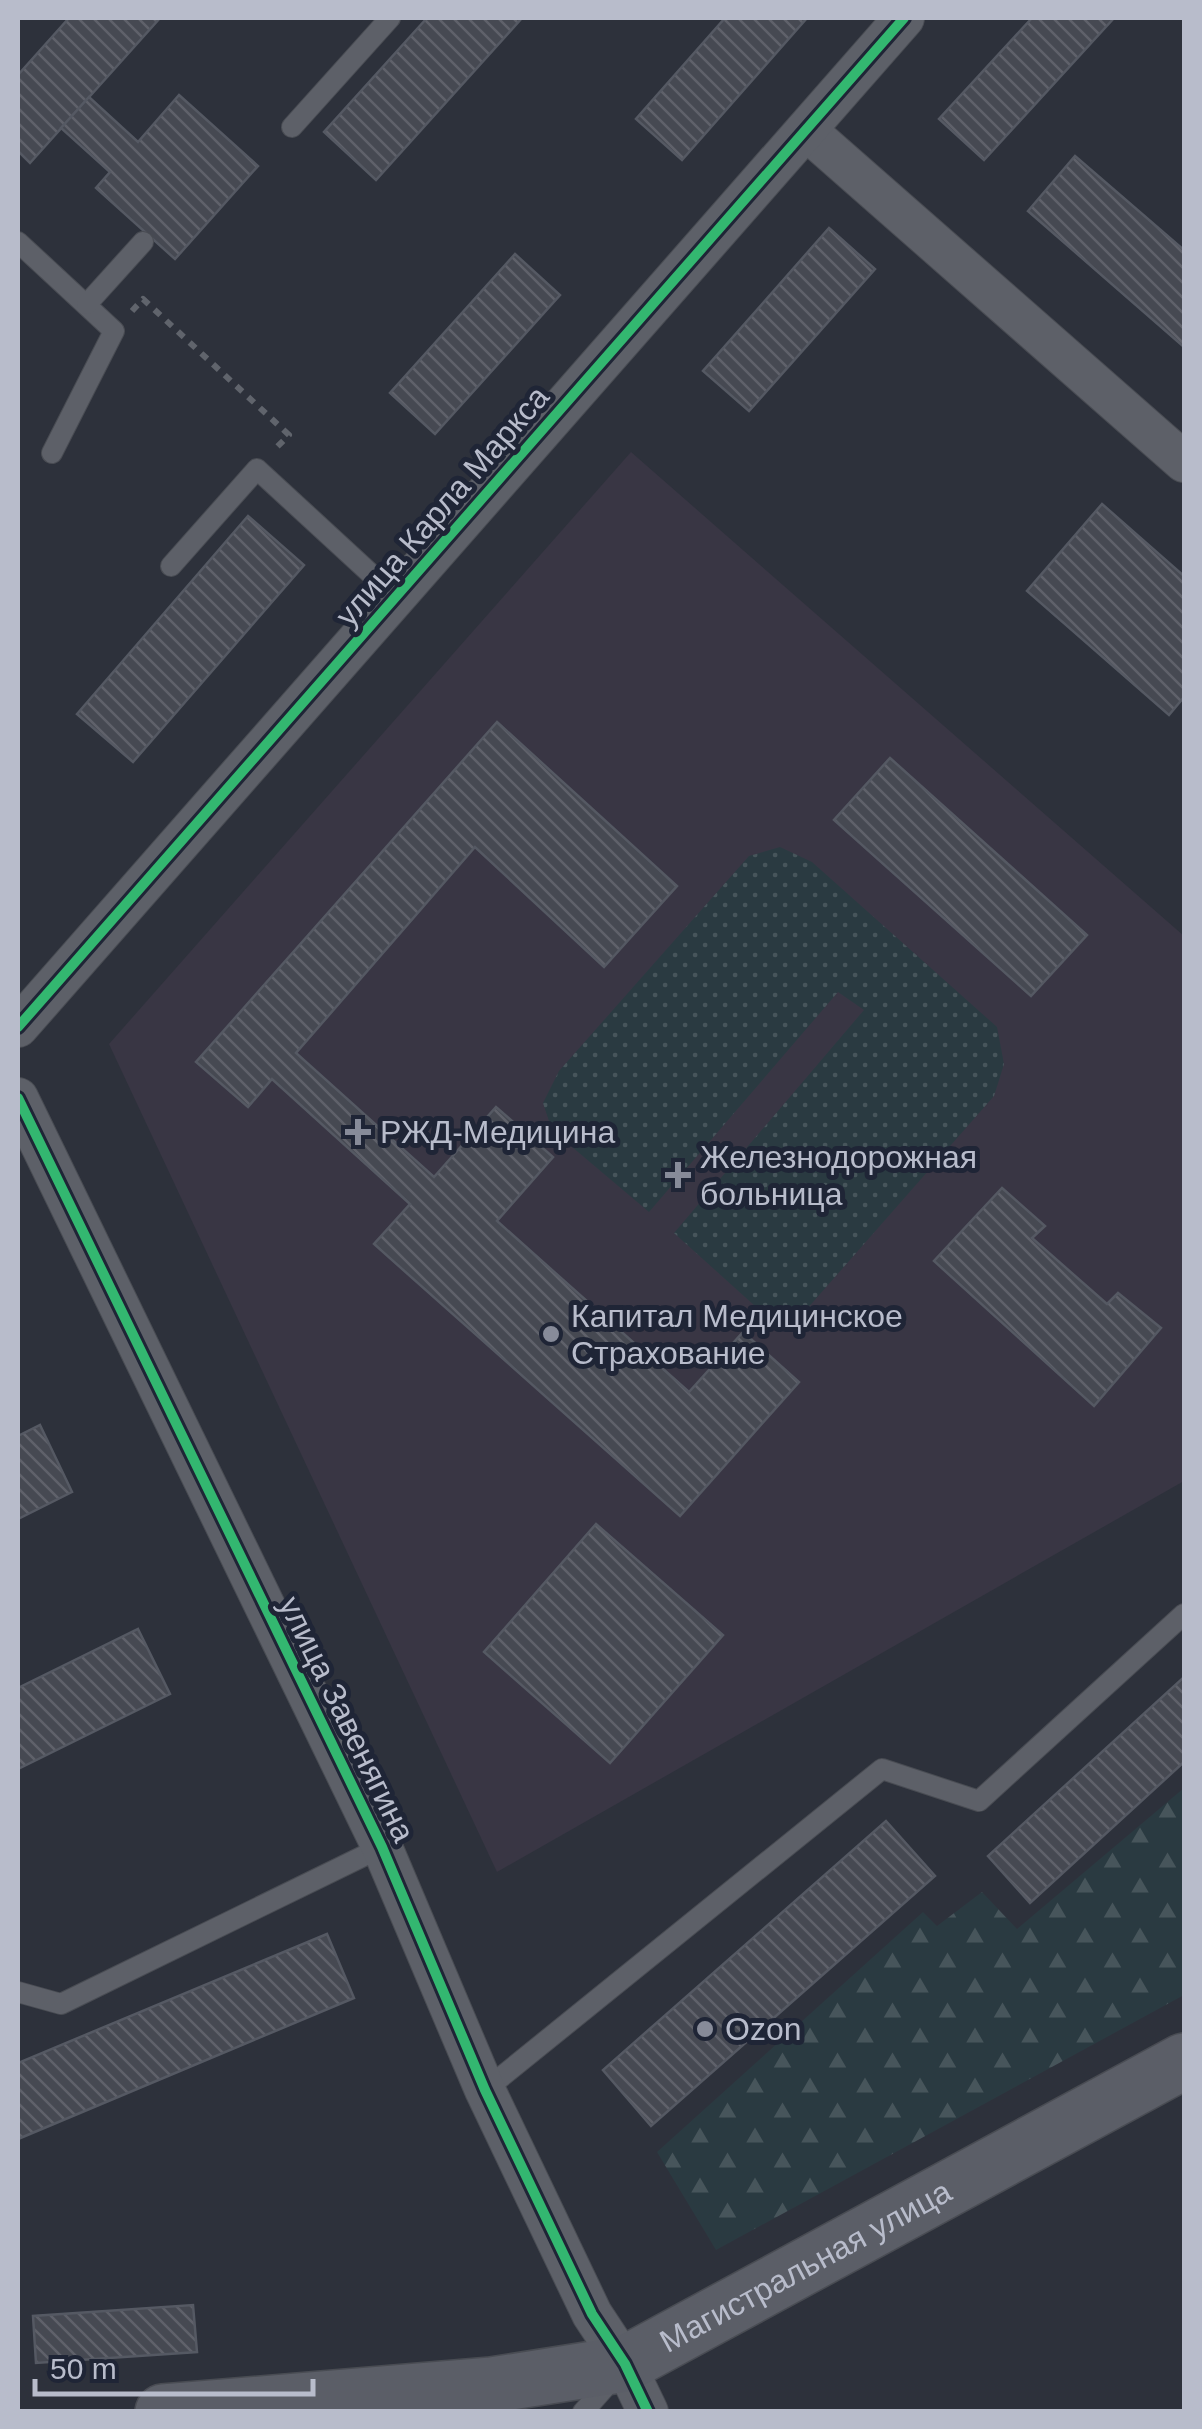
<svg xmlns="http://www.w3.org/2000/svg" width="1202" height="2429" viewBox="0 0 1202 2429" font-family="Helvetica,sans-serif">
<defs>
<pattern id="forest-firs" width="22" height="20" patternUnits="userSpaceOnUse" patternTransform="scale(2.5)"><rect width="22" height="20" fill="#2a3a41"/><path d="M5 1l3.5 6h-7zM16 11l3.5 6h-7z" fill="#47555b"/></pattern>
<pattern id="garden-dots" width="8" height="8" patternUnits="userSpaceOnUse" patternTransform="scale(2.5)"><rect width="8" height="8" fill="#2a3a41"/><path d="M2 2h.1M6 6h.1" fill="none" stroke="#47555b" stroke-width="1.8" stroke-linecap="round"/></pattern>
<pattern id="building-back-hatch" width="6" height="6" patternUnits="userSpaceOnUse" patternTransform="scale(2.5)"><rect width="6" height="6" fill="#464952"/><path d="M-1 5l2 2M0 0l6 6M5-1l2 2" fill="none" stroke="#5f616a"/></pattern>
</defs>
<rect width="100%" height="100%" fill="#2d313b"/>
<!-- medical -->
<polygon fill="#393644" points="631,452 1184,936 1184,1481 497,1872 109,1044"/>
<!-- forest -->
<polygon fill="url(#forest-firs)" points="1184,1788 1184,1995 716,2250 657,2152 923,1912 937,1926 982,1892 1017,1929"/>
<!-- garden -->
<polygon fill="url(#garden-dots)" points="780,847 812,862 997,1027 1004,1064 994,1096 806,1310 779,1322 755,1306 674,1233 864,1010 838,992 649,1212 552,1130 543,1103 559,1071 749,856"/>
<!-- building -->
<g fill="url(#building-back-hatch)" stroke="#555963" stroke-width="2.5">
<polygon points="69,18 160,18 30,163 18,151 18,75"/>
<polygon points="427,18 522,18 376,180 324,132"/>
<polygon points="725,18 807,18 682,160 636,119"/>
<polygon points="1032,18 1114,18 984,160 939,119"/>
<polygon points="179,95 258,166 175,259 96,188 110,172 61,128 89,97 138,142"/>
<polygon points="1075,156 1184,250 1184,347 1028,211"/>
<polygon points="829,228 875,269 749,411 703,371"/>
<polygon points="515,254 560,295 435,434 390,393"/>
<polygon points="1102,504 1184,576 1184,697 1169,715 1027,591"/>
<polygon points="248,516 304,565 133,762 77,714"/>
<polygon points="497,722 677,886 604,967 475,847 296,1053 434,1177 496,1107 553,1157 497,1221 689,1392 743,1332 799,1382 680,1516 374,1244 410,1204 272,1079 248,1107 196,1062"/>
<polygon points="890,758 1087,935 1031,996 834,820"/>
<polygon points="1002,1188 1045,1226 1032,1238 1107,1304 1118,1293 1161,1328 1094,1406 934,1261"/>
<polygon points="40,1425 72,1492 18,1519 18,1436"/>
<polygon points="596,1524 723,1635 610,1763 484,1652"/>
<polygon points="138,1629 170,1694 18,1769 18,1688"/>
<polygon points="1184,1677 1184,1762 1030,1903 988,1856"/>
<polygon points="886,1821 935,1876 651,2126 603,2070"/>
<polygon points="327,1934 354,1998 18,2139 18,2063"/>
<polygon points="193,2305 197,2352 36,2363 33,2316"/>
</g>
<g fill="none" stroke-linecap="round" stroke-linejoin="round">
<!-- lane casing -->
<g stroke="#494c53" stroke-width="22">
<g id="lane">
<polyline points="292,127 390,18"/>
<polyline points="18,242 114,331 52,453"/>
<polyline points="87,304 143,242"/>
<polyline points="171,566 257,469 396,597"/>
<polyline points="18,1992 61,2004 382,1847"/>
<polyline points="485,2090 882,1769 979,1801 1184,1614"/>
<polyline points="583,2412 614,2377"/>
</g>
</g>
<!-- street casing -->
<g stroke="#494c53" stroke-width="42">
<g id="street">
<polyline points="806,130 1184,462"/>
<polyline points="18,1027 904,18"/>
<polyline points="18,1098 382,1847 485,2090 592,2314 625,2364 648,2412"/>
</g>
</g>
<!-- secondary casing -->
<g stroke="#494c53" stroke-width="58">
<g id="secondary">
<path id="s1" d="M163,2412L492,2385L625,2364L1184,2061"/>
</g>
</g>
<!-- path -->
<polyline stroke="#60646c" stroke-width="6" stroke-dasharray="8 8" stroke-linecap="butt" points="132,311 143,299 289,435 274,450"/>
<!-- lane -->
<use href="#lane" stroke="#5d6068" stroke-width="20"/>
<!-- street -->
<use href="#street" stroke="#5d6068" stroke-width="40"/>
<!-- secondary -->
<use href="#secondary" stroke="#5b5e67" stroke-width="55"/>
<!-- cycleway casing -->
<g stroke="#1f2536" stroke-width="16">
<g id="cycleway">
<polyline points="18,1027 904,18"/>
<polyline points="18,1098 382,1847 485,2090 592,2314 625,2364 648,2412"/>
</g>
</g>
<!-- cycleway -->
<use href="#cycleway" stroke="#33b770" stroke-width="10"/>
</g>
<!-- markers -->
<g fill="#878b99" stroke="#1f2536" stroke-width="4">
<path d="M353 1117h10v10h10v10h-10v10h-10v-10h-10v-10h10z"/>
<path d="M673 1160h10v10h10v10h-10v10h-10v-10h-10v-10h10z"/>
<circle cx="551" cy="1334" r="10"/>
<circle cx="705" cy="2029" r="10"/>
</g>
<g text-anchor="middle" dominant-baseline="central" stroke-width="10" stroke-linejoin="round" paint-order="stroke">
<!-- street labels -->
<g font-size="32" fill="#b8bccb" stroke="#1f2536">
<text transform="translate(442 506) rotate(-49)">улица Карла Маркса</text>
<text transform="translate(347 1719) rotate(64)">улица Завенягина</text>
<text stroke="none"><textPath href="#s1" startOffset="670">Магистральная улица</textPath></text>
</g>
<!-- poi labels -->
<g font-size="32" fill="#b8bccb" stroke="#1f2536" text-anchor="start">
<text x="380" y="1132">РЖД-Медицина</text>
<text x="700" y="1157">Железнодорожная<tspan x="700" dy="37">больница</tspan></text>
<text x="571" y="1316">Капитал Медицинское<tspan x="571" dy="37">Страхование</tspan></text>
<text x="725" y="2029">Ozon</text>
</g>
</g>
<!-- border -->
<rect width="1202" height="2429" fill="none" stroke="#b8bccb" stroke-width="40"/>
<!-- scale -->
<path d="M35 2379v15h278v-15" fill="none" stroke="#b8bccb" stroke-width="5"/>
<text x="50" y="2379" font-size="30" fill="#b8bccb" stroke="#1f2536" stroke-width="8" paint-order="stroke">50 m</text>
</svg>
